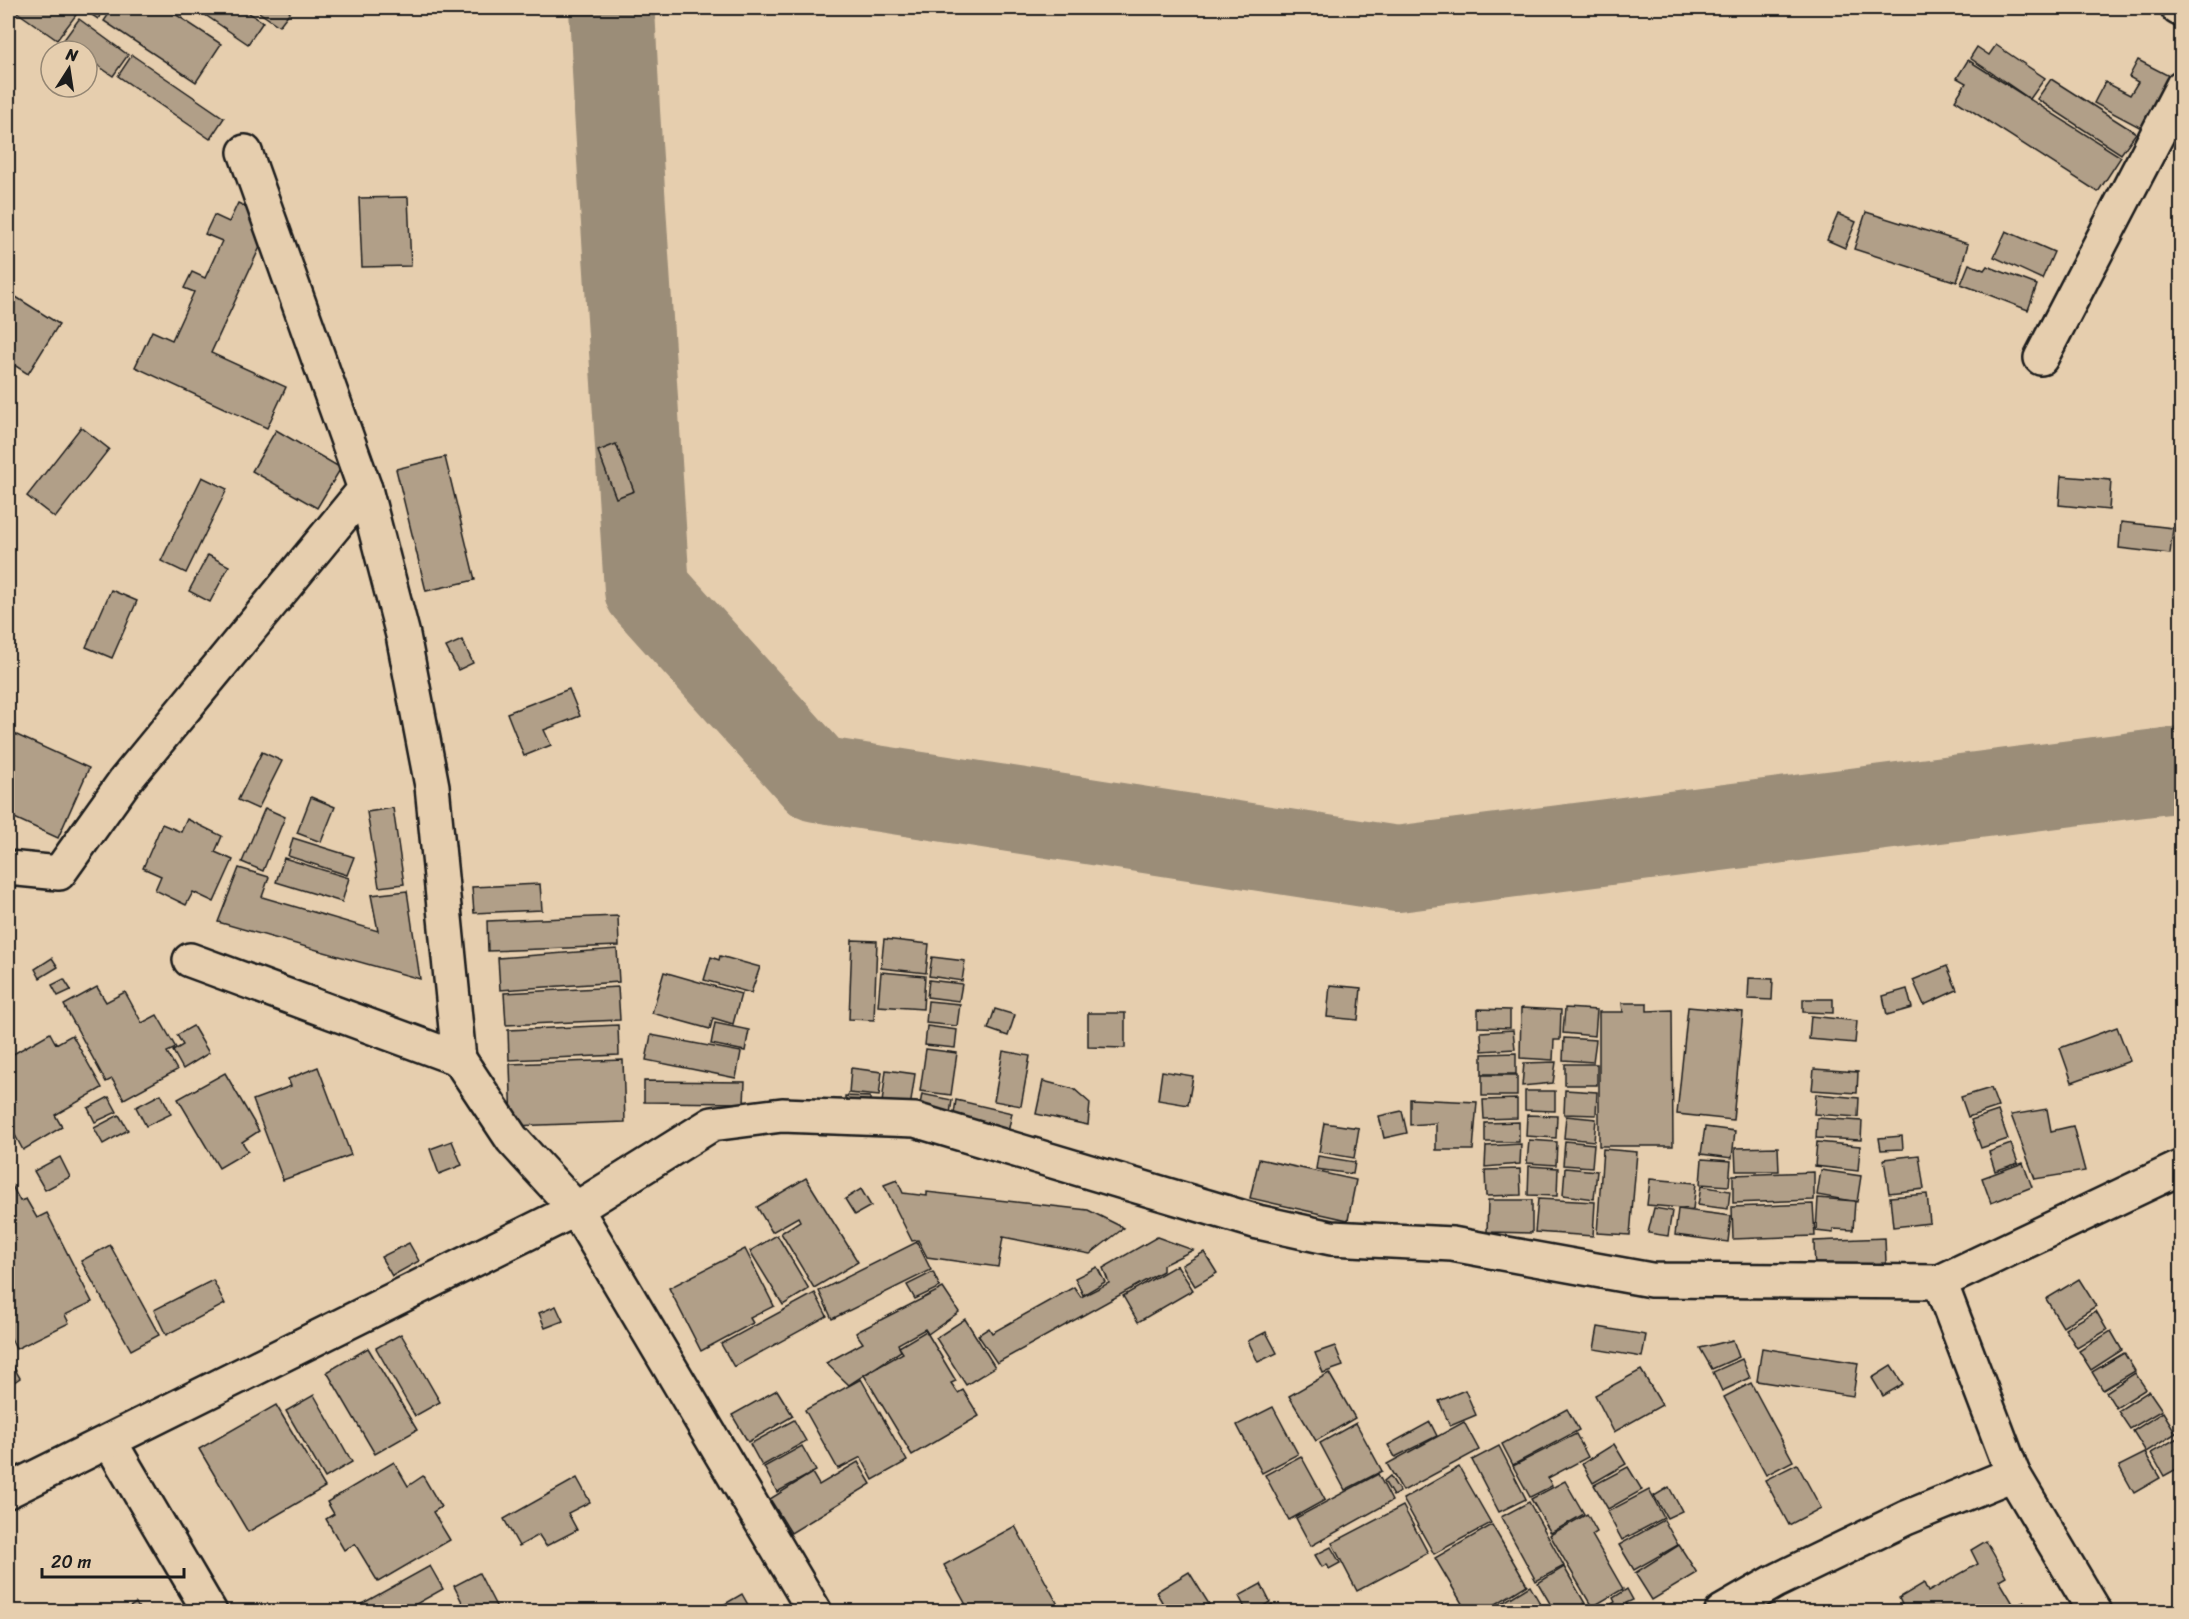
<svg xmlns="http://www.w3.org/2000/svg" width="2189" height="1619" viewBox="0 0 2189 1619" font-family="Sriracha,sans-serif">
<rect width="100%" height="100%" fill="#e6ceae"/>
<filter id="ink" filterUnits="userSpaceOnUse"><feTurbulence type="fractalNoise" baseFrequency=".0167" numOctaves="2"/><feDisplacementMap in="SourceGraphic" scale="12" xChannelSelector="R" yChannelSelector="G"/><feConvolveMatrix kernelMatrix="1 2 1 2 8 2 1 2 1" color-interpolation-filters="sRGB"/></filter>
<g filter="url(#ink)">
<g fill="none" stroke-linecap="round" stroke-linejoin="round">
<!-- river -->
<polyline stroke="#9b8d78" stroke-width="86" points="612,8 617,111 647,590 817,779 1397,869 2182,769"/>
</g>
<!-- building -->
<g fill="#b19f88" stroke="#1c1c1c" stroke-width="1.5">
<polygon points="16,8 66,8 76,15 57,40 14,10"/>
<polygon points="81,8 105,8 98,19"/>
<polygon points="113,8 166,8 221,44 196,82 104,21"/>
<polygon points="195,8 241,8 263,22 248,44"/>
<polygon points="253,8 293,8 279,26"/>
<polygon points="79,19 128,55 113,76 87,58 87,51 77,51 63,41"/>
<polygon points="1996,45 2045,78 2030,99 1970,58 1977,47 1989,55"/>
<polygon points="132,55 224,118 210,139 118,76"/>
<polygon points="1968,60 2121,157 2098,192 1955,100 1966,83 1957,78"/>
<polygon points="2138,60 2175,79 2147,131 2094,103 2105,82 2130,95 2138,82 2129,77"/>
<polygon points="2051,79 2136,133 2121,154 2037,99"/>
<polygon points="408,197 411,266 362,267 359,198"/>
<polygon points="238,203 263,215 266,234 211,353 286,387 267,428 135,367 152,331 172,340 194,292 184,288 192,272 205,278 222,241 205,234 214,215 229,222"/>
<polygon points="1866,212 1968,244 1957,282 1854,249"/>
<polygon points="1838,214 1856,222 1845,248 1827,240"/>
<polygon points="2006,231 2054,252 2042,279 1994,257"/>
<polygon points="1969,264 1984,270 1987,266 2037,285 2028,310 1961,284"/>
<polygon points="8,292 59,324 28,374 8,361 8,326 11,319 8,317"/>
<polygon points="81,427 109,449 55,518 27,496"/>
<polygon points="276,430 341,468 317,508 252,471"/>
<polygon points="616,444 634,491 616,498 598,451"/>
<polygon points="445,457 475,580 426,591 396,469"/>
<polygon points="2061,476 2111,480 2109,510 2059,505"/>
<polygon points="202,477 227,489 186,573 161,561"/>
<polygon points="2121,522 2173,528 2170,554 2119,548"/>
<polygon points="208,555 229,566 210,602 189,591"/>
<polygon points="111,590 137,601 112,658 86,647"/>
<polygon points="462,640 473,663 458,670 446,647"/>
<polygon points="569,689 580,716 544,730 551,745 524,756 507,713"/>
<polygon points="8,731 89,768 58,838 8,815"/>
<polygon points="262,752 282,761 258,809 238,800"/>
<polygon points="311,797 335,807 321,842 297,833"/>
<polygon points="265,808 285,817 263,871 242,862"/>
<polygon points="393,808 404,884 379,887 367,812"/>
<polygon points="187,819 222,836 215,852 233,860 214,902 193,892 186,905 155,890 161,876 143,868 162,824 181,832"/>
<polygon points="293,838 354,857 347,875 288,856"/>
<polygon points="284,858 349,878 342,902 276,882"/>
<polygon points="239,868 269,877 262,897 378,931 371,895 407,891 420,979 218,922"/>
<polygon points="540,884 542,910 474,913 472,887"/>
<polygon points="618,916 619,946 488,951 487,921"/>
<polygon points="884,939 929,944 926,973 881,968"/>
<polygon points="852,940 877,941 874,1020 849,1019"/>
<polygon points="617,949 619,982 500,990 498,958"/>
<polygon points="720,956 760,967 751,993 704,980 711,957 719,960"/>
<polygon points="932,957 965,961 962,981 929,976"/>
<polygon points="52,958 58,967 40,978 35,969"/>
<polygon points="1947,966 1957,990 1924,1005 1913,980"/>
<polygon points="664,972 741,994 733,1024 713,1018 710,1029 652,1013"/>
<polygon points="881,972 925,976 923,1009 878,1006"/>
<polygon points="1749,978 1773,979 1772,1000 1748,999"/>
<polygon points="64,979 71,990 58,996 52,985"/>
<polygon points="929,980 962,984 959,1001 927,997"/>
<polygon points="1330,985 1361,988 1358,1020 1327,1017"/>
<polygon points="97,987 106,1002 125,992 142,1023 157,1015 176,1048 167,1052 177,1070 124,1099 112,1079 106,1082 64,1005"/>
<polygon points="618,987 620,1020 506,1025 504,993"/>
<polygon points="1907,989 1912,1008 1887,1015 1883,996"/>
<polygon points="1803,999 1833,999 1833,1013 1803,1012"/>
<polygon points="928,1001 960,1004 957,1026 926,1023"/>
<polygon points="1622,1003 1647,1003 1647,1011 1672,1010 1673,1146 1599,1146 1599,1012 1623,1012"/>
<polygon points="1688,1007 1743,1012 1733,1120 1677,1114"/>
<polygon points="1521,1008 1561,1010 1560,1040 1554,1040 1553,1060 1520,1058"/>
<polygon points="1565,1008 1597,1010 1595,1036 1563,1033"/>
<polygon points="995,1009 1015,1015 1008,1036 988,1029"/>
<polygon points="1478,1009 1510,1010 1510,1028 1478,1027"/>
<polygon points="1088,1013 1125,1013 1125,1048 1088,1047"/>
<polygon points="1811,1016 1857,1021 1855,1043 1809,1039"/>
<polygon points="715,1023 749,1030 745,1051 711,1044"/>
<polygon points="618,1025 619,1055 509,1060 508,1030"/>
<polygon points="193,1026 209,1053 183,1069 173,1051 183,1045 177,1035"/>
<polygon points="927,1026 957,1030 955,1048 925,1045"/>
<polygon points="2117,1027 2130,1061 2072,1082 2060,1048"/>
<polygon points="1513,1030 1515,1049 1482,1051 1481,1032"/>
<polygon points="50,1033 56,1044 72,1035 102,1088 55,1115 62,1127 23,1150 8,1122 8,1057"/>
<polygon points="651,1035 741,1052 736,1078 646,1060"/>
<polygon points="1564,1038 1596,1040 1593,1062 1563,1060"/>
<polygon points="926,1049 957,1053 951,1095 920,1091"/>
<polygon points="1003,1051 1030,1056 1021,1106 994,1101"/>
<polygon points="1516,1053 1516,1074 1482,1074 1482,1054"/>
<polygon points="623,1060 625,1122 512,1126 510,1064"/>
<polygon points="1556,1062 1553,1083 1522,1086 1524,1063"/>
<rect x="1565" y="1064" width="32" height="21"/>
<polygon points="318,1067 351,1155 283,1180 253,1100 291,1086 288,1079"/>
<polygon points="851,1068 882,1072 879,1096 849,1093"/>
<polygon points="1814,1069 1858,1072 1857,1093 1812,1090"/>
<polygon points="886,1070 915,1074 909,1115 881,1111"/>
<polygon points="1162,1071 1193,1076 1188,1105 1158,1100"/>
<polygon points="225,1073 259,1131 242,1142 248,1151 219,1168 178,1099"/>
<rect x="1482" y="1075" width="35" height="21"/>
<polygon points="644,1081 745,1082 744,1103 644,1102"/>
<polygon points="1043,1081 1074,1089 1090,1103 1088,1125 1036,1114"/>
<polygon points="1991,1088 1998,1107 1968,1117 1961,1097"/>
<polygon points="1565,1090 1597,1092 1596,1115 1564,1114"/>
<polygon points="1525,1091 1555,1091 1555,1111 1525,1110"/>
<polygon points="161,1094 171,1114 146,1126 136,1107"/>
<polygon points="922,1094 952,1100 949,1121 918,1115"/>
<polygon points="1816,1094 1859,1098 1858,1117 1814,1114"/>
<polygon points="845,1096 870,1097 870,1116 845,1114"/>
<polygon points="109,1097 117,1112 95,1122 88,1108"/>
<polygon points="1410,1099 1477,1102 1473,1150 1436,1150 1436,1123 1410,1125"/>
<polygon points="1517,1099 1517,1118 1484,1119 1483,1100"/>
<polygon points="956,1100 1012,1113 1007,1137 953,1121"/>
<polygon points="2047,1109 2051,1131 2073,1126 2085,1171 2035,1179 2011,1115"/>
<polygon points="1402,1111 1407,1133 1384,1138 1379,1116"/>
<polygon points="1998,1111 2008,1139 1981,1148 1971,1120"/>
<polygon points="119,1115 128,1130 103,1144 94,1128"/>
<polygon points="1527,1115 1557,1116 1556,1138 1526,1136"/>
<polygon points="1566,1116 1596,1119 1594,1141 1564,1138"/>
<polygon points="1817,1118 1862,1121 1861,1140 1816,1138"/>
<polygon points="1519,1122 1519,1142 1485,1142 1485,1123"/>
<polygon points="1324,1123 1359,1128 1354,1158 1319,1152"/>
<polygon points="1705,1127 1735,1131 1732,1158 1701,1154"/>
<polygon points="1902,1136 1903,1149 1881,1150 1879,1138"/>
<polygon points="1529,1140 1557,1142 1556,1165 1527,1163"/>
<polygon points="452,1141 462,1165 439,1174 430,1149"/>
<polygon points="1565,1141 1594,1144 1592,1167 1563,1165"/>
<polygon points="1817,1142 1860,1146 1858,1171 1815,1166"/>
<polygon points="1521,1144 1520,1164 1485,1167 1486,1146"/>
<polygon points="2011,1144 2018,1163 1995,1171 1989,1152"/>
<polygon points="1778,1147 1779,1171 1736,1171 1735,1148"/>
<polygon points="1603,1149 1637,1152 1630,1235 1597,1233"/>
<polygon points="1919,1155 1924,1189 1889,1193 1884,1159"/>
<polygon points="1318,1156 1355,1162 1353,1174 1316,1169"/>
<polygon points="60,1157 70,1177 45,1190 34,1171"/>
<polygon points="1259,1159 1356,1180 1348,1220 1250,1198"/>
<polygon points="1702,1159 1731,1161 1729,1186 1700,1184"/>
<polygon points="2023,1163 2032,1187 1991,1203 1982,1178"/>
<polygon points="1529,1166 1558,1168 1557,1196 1528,1195"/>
<polygon points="1565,1168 1597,1171 1594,1199 1563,1195"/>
<polygon points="1520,1169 1521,1195 1486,1196 1485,1170"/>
<polygon points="1821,1170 1861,1176 1857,1202 1817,1195"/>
<polygon points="1814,1172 1814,1200 1733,1203 1733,1175"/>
<polygon points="806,1178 858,1262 814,1288 781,1233 800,1221 798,1217 772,1232 757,1207"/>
<polygon points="1650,1179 1696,1183 1693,1209 1647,1205"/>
<polygon points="897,1180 903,1193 927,1196 927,1192 1088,1210 1124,1228 1090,1254 1003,1237 998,1267 927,1257 918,1240 912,1241 884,1185"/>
<polygon points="10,1182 20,1201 26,1199 37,1218 47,1213 92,1302 65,1315 69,1323 16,1349 8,1332 8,1184"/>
<polygon points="1701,1186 1730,1191 1728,1209 1698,1205"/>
<polygon points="861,1189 871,1206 855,1215 845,1199"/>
<polygon points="1927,1194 1930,1223 1893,1227 1890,1197"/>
<polygon points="1818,1198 1855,1201 1853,1230 1833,1229 1833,1233 1816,1231"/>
<polygon points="1538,1199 1595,1202 1593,1236 1535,1232"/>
<polygon points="1488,1200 1532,1200 1532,1233 1487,1232"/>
<polygon points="1813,1204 1815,1236 1733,1239 1732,1207"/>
<polygon points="1654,1208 1672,1211 1668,1236 1648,1233"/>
<polygon points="1678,1209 1731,1216 1728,1242 1675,1235"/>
<polygon points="777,1235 809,1289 783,1305 750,1251"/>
<polygon points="1157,1237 1193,1250 1163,1265 1163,1271 997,1363 978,1335 989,1328 992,1333 1074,1287 1081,1297 1109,1283 1103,1268"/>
<polygon points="1885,1238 1886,1263 1876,1264 1876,1272 1815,1274 1814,1241"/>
<polygon points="917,1242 931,1270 832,1319 819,1291"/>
<polygon points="409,1243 419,1261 392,1276 381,1257"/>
<polygon points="110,1245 159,1335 131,1350 81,1261"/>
<polygon points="745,1249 774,1306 750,1318 753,1323 701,1351 669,1288"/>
<polygon points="1204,1252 1217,1273 1195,1286 1182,1265"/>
<polygon points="1177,1265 1193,1290 1138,1322 1123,1296"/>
<polygon points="1097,1267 1105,1282 1083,1295 1075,1278"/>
<polygon points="933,1272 940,1287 915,1299 907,1285"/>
<polygon points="2079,1279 2096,1306 2063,1327 2046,1299"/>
<polygon points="213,1280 225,1304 166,1335 154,1310"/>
<polygon points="943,1288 959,1312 928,1334 925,1329 898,1344 901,1351 849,1385 826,1363 863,1343 856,1333 859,1331"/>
<polygon points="815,1293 827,1316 734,1367 721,1344"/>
<polygon points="556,1306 563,1321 545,1328 539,1313"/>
<polygon points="2096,1311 2107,1330 2077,1348 2065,1329"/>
<polygon points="965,1319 995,1367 966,1385 936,1338"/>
<polygon points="1598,1327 1646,1335 1642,1357 1594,1349"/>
<polygon points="926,1331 956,1381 951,1383 958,1393 963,1390 979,1416 912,1455 864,1375 903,1353 899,1347"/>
<polygon points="2111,1331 2122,1350 2091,1370 2079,1351"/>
<polygon points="1266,1332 1277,1353 1258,1362 1248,1341"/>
<polygon points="401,1334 440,1402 415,1416 376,1348"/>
<polygon points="1733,1340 1739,1357 1712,1369 1700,1348"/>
<polygon points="1335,1346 1343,1366 1323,1373 1315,1353"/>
<polygon points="368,1348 417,1430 375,1454 327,1372"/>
<polygon points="1762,1348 1858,1363 1853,1396 1757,1381"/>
<polygon points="2124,1353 2135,1371 2103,1390 2092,1372"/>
<polygon points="9,1359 20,1378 8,1386 8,1360"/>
<polygon points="1742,1359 1750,1378 1722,1391 1713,1372"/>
<polygon points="1891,1366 1903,1384 1883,1396 1872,1378"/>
<polygon points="1641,1370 1662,1405 1614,1432 1595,1395"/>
<polygon points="1329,1373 1355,1418 1316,1441 1289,1396"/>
<polygon points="2135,1373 2146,1389 2116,1408 2106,1392"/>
<polygon points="861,1379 907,1461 873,1480 861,1457 838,1469 805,1410"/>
<polygon points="1751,1383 1793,1461 1766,1475 1724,1397"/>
<polygon points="777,1390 793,1416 748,1442 732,1415"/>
<polygon points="1465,1390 1476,1415 1450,1426 1439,1401"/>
<polygon points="2149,1391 2162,1410 2130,1429 2118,1411"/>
<polygon points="314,1395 352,1462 325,1478 286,1411"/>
<polygon points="276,1405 325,1487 248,1532 199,1449"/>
<polygon points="1273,1407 1298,1454 1262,1473 1237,1425"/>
<polygon points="1567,1409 1579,1430 1513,1465 1502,1444"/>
<polygon points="2163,1412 2176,1433 2146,1452 2133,1431"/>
<polygon points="794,1420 806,1441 762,1466 750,1444"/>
<polygon points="1430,1422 1437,1436 1395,1457 1388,1445"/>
<polygon points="1464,1422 1479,1450 1403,1491 1387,1464"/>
<polygon points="1356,1423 1382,1471 1345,1490 1320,1443"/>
<polygon points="1576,1434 1588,1457 1548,1478 1552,1486 1530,1497 1513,1466"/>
<polygon points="2179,1437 2182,1441 2182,1466 2164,1476 2151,1453"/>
<polygon points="1614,1444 1626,1464 1593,1483 1582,1464"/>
<polygon points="802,1446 816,1471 777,1492 764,1467"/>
<polygon points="1499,1446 1526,1499 1499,1512 1472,1460"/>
<polygon points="2145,1453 2160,1478 2134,1493 2119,1466"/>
<polygon points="1301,1456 1325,1500 1289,1520 1265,1475"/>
<polygon points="394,1462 408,1486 423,1476 441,1507 433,1512 450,1540 378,1582 355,1544 344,1550 326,1519 334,1514 327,1502"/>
<polygon points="858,1462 871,1484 791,1533 770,1499 812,1473 819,1485"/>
<polygon points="1797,1464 1821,1508 1789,1525 1765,1480"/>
<polygon points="1459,1467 1491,1523 1434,1554 1403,1499"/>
<polygon points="1628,1467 1642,1490 1608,1509 1594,1485"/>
<polygon points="1378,1474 1392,1501 1311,1546 1296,1518"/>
<polygon points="1390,1476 1400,1492 1393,1496 1384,1481"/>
<polygon points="577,1478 590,1502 568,1513 577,1530 546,1546 539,1535 519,1546 504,1519"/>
<polygon points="1565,1481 1584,1514 1551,1533 1531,1499"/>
<polygon points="1669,1487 1682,1511 1667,1518 1654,1496"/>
<polygon points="1649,1490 1664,1518 1622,1540 1607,1512"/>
<polygon points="1529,1502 1564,1566 1536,1581 1501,1517"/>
<polygon points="1403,1506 1428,1553 1357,1591 1332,1543"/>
<polygon points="1587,1514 1597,1532 1592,1535 1623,1589 1592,1607 1550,1535"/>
<polygon points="1664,1520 1678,1545 1634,1570 1619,1545"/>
<polygon points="1492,1525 1527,1585 1483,1612 1467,1612 1435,1558"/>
<polygon points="1015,1526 1062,1612 970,1612 944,1565"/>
<polygon points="1986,1541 2006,1576 1999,1580 2015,1607 2024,1601 2029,1612 1896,1612 1903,1607 1899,1598 1924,1583 1928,1592 1978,1564 1971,1550"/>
<polygon points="1679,1545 1697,1573 1652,1600 1635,1573"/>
<polygon points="1331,1547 1340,1563 1329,1569 1327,1564 1322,1567 1315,1555"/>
<polygon points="430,1566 443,1589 402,1612 347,1612"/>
<polygon points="1564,1567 1590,1612 1555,1612 1538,1583"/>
<polygon points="1189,1572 1209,1604 1196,1612 1168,1612 1156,1592"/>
<polygon points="479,1573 499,1612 467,1612 454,1586"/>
<polygon points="1261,1584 1270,1602 1254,1612 1247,1612 1239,1596"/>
<polygon points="1530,1586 1545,1612 1487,1612"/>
<polygon points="1627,1589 1633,1600 1626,1603 1631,1611 1599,1612 1615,1602 1613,1598"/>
<polygon points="742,1594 752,1612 711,1612"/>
<polygon points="136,1603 141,1612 121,1612"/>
<polygon points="1272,1604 1276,1612 1259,1612"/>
</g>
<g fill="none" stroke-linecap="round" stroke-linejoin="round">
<!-- minor casing -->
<g stroke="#1c1c1c" stroke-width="38">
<g id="minor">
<polyline points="2178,8 2182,10"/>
<polyline points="2041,358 2182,87"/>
<polyline points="365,489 403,635 432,786 459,1059"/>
<polyline points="8,868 59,873 124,782 365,489 245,152"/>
<polyline points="190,960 459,1059 512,1139 576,1209 712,1124 782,1115 915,1120 1258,1222 1331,1238 1452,1244 1651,1280 1940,1282 2182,1167"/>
<polyline points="1940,1282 2013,1474"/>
<polyline points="110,1442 210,1612"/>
<polyline points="8,1491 576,1209 815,1612"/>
<polyline points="1722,1612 1774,1582 1906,1518 2013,1474 2095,1612"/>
</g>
</g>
<!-- minor -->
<use href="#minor" stroke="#e6ceae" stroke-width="33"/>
</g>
</g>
<!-- margin -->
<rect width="2189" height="1619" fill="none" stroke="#e6ceae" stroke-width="30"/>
<rect x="15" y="15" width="2159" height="1589" fill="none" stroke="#1c1c1c" stroke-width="2" filter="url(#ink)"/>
<!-- north arrow -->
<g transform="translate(69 69) rotate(12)"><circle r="28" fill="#e6ceae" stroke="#958774" stroke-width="1.5"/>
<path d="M0-4.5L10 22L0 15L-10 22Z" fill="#1c1c1c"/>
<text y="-9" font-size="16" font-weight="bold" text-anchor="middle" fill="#1c1c1c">N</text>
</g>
<!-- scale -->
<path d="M42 1568v9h142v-9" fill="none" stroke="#1c1c1c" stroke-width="3"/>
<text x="51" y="1568" font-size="18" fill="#1c1c1c" stroke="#e6ceae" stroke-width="4.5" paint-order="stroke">20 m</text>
</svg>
